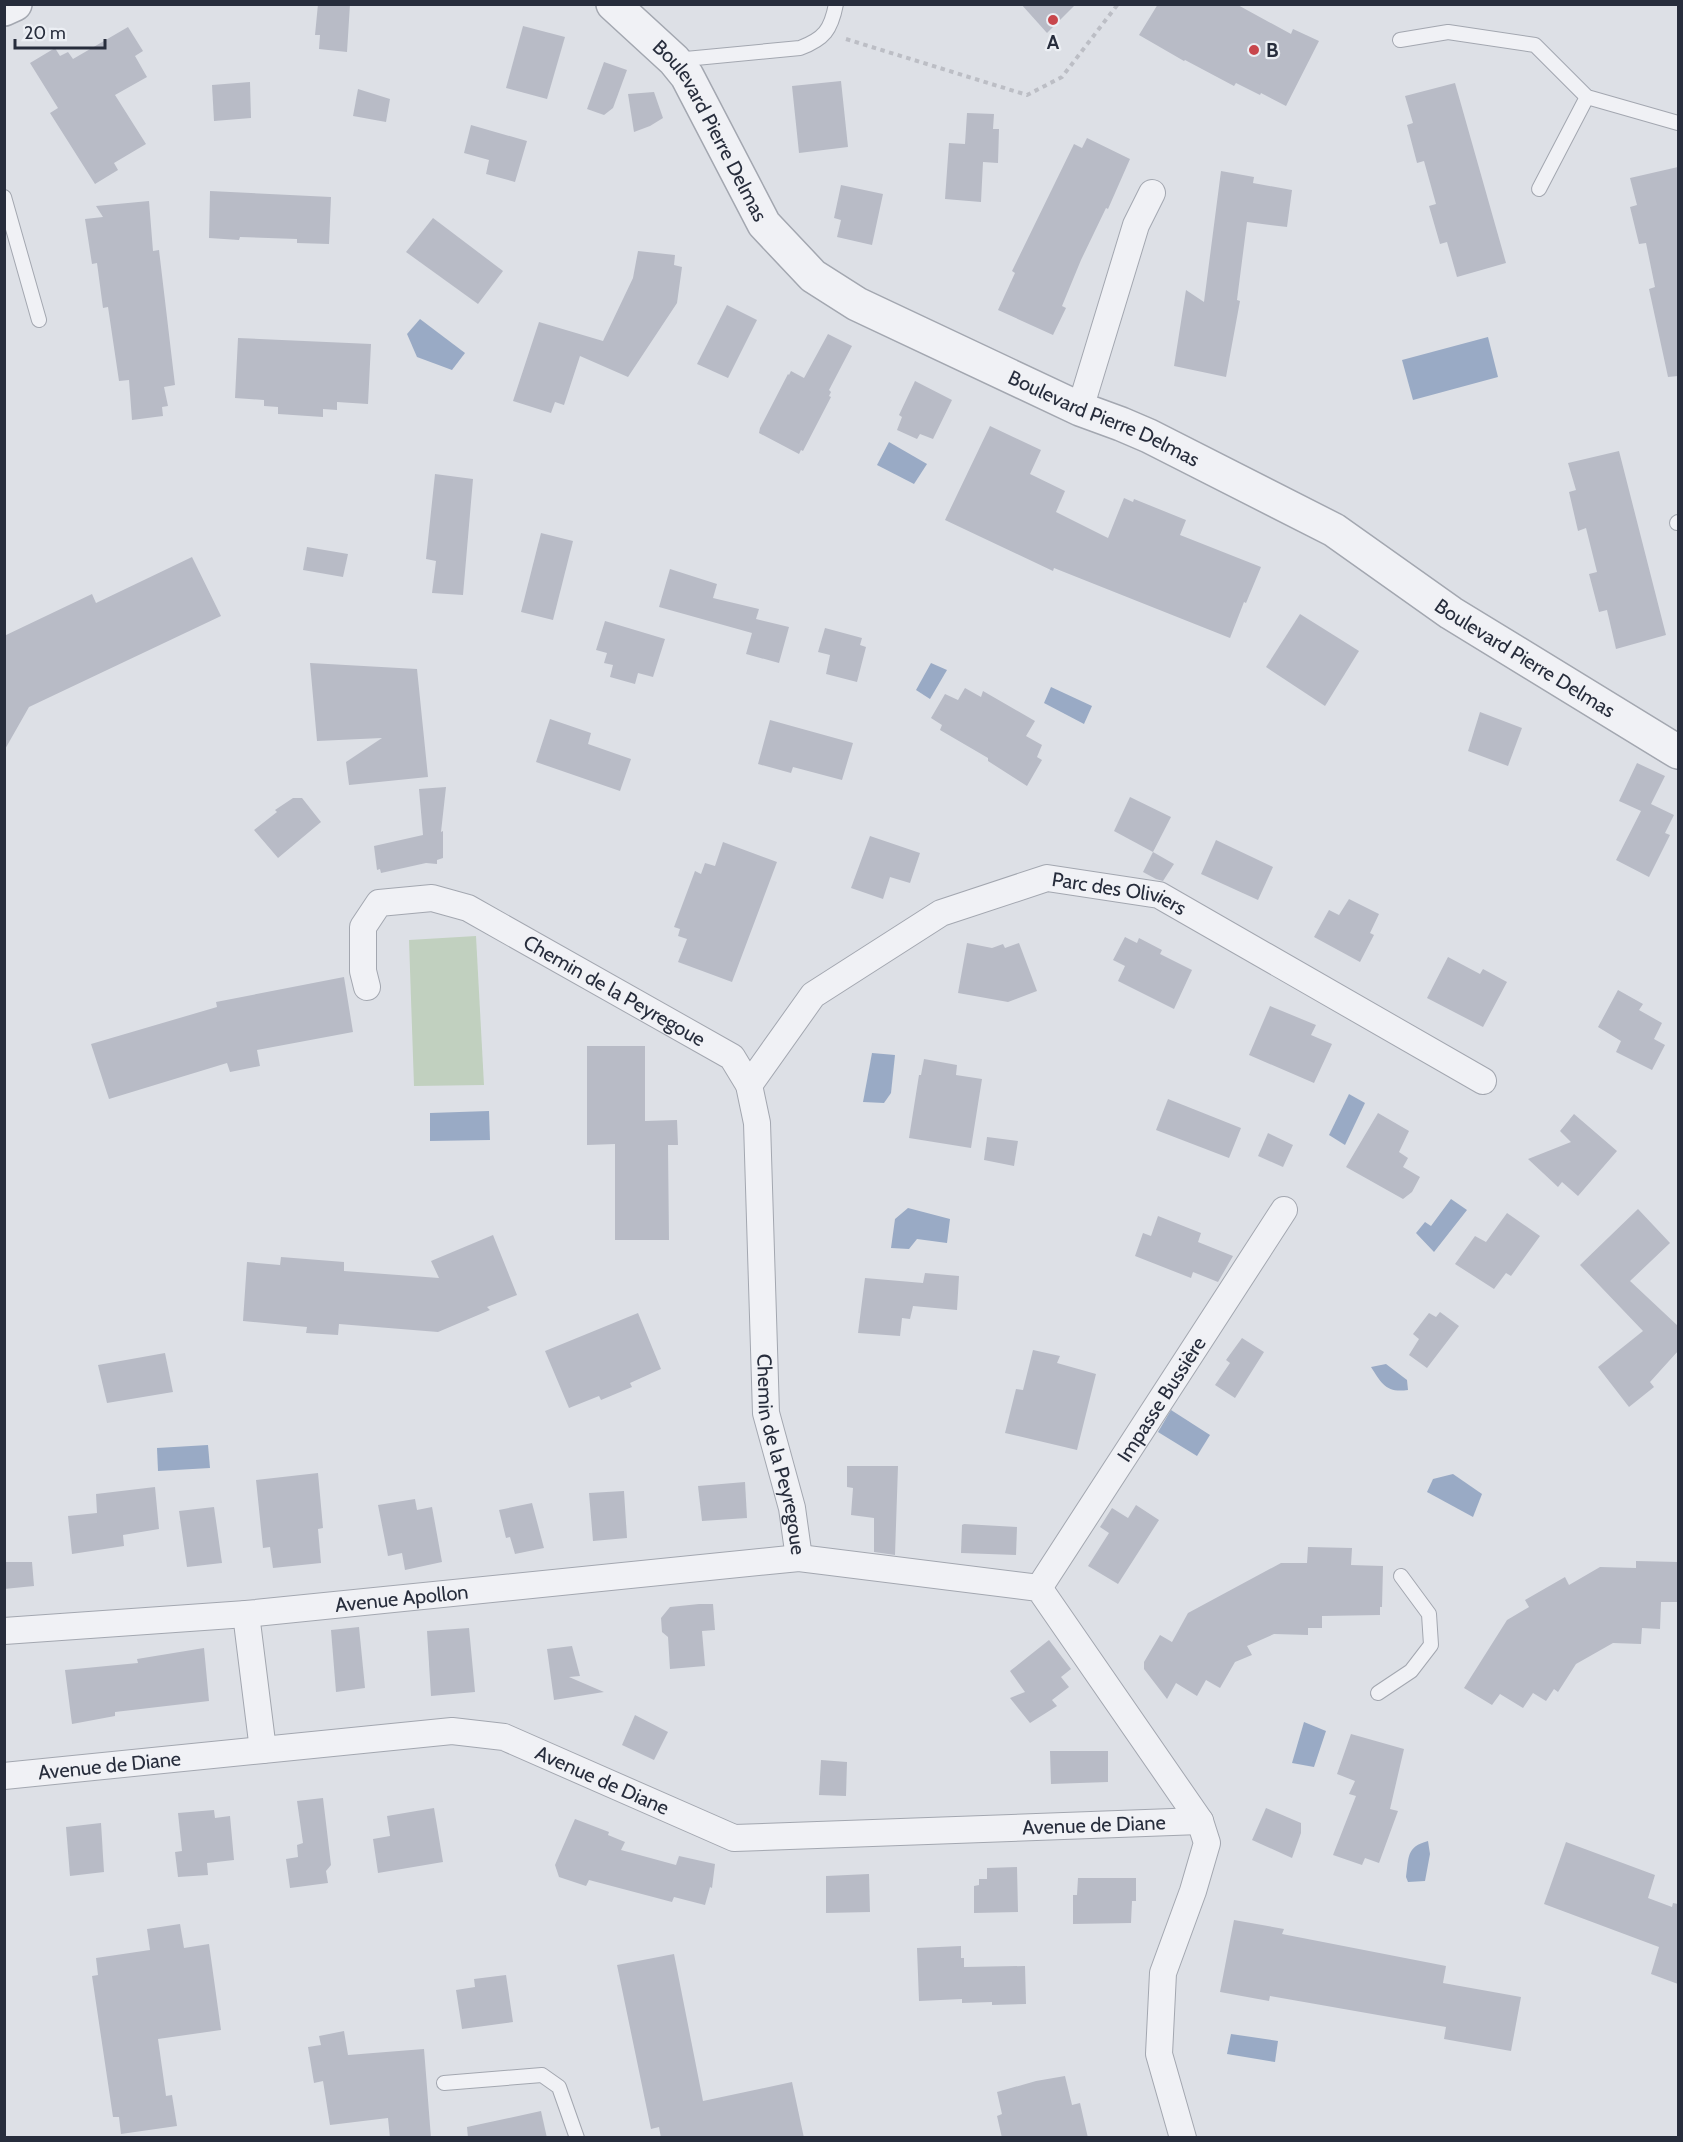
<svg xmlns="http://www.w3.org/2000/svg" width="1683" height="2142" viewBox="0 0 1683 2142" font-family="Cabin,sans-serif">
<rect width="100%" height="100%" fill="#dde0e6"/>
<!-- green -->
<polygon fill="#c1d0bf" points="476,936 484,1085 414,1086 409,940"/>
<!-- water -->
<g fill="#99aac5">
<polygon points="420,319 465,353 452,370 417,357 407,334"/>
<polygon points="1488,337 1498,377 1413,400 1402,360"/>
<polygon points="889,442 927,464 914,484 877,465"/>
<polygon points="931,663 947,670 930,699 916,690"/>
<polygon points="1051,687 1092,706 1084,724 1044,703"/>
<polygon points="872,1053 895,1055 891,1093 884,1103 863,1102"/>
<polygon points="1349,1094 1365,1103 1345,1145 1329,1135"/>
<polygon points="489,1111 490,1140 430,1141 430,1113"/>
<polygon points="1451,1199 1467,1210 1434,1252 1416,1233 1425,1222 1431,1226"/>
<polygon points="908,1208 950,1219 947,1243 917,1239 909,1249 891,1248 895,1219"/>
<path d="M1386,1364L1407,1380L1408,1390C1386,1393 1382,1384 1371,1367Z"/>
<polygon points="1171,1410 1210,1435 1197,1456 1158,1432"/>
<polygon points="208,1445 210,1468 158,1471 157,1448"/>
<polygon points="1453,1474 1482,1494 1473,1517 1427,1492 1433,1479"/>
<polygon points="1304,1722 1326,1731 1314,1767 1292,1763"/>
<path d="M1428,1841L1430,1854L1425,1881L1408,1882L1406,1877C1409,1857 1406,1847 1428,1841Z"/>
<polygon points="1231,2034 1278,2041 1275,2062 1227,2054"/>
</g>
<!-- building -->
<g fill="#b8bbc6">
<polygon points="318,4 350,4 347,52 319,49 320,35 315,35"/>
<polygon points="1021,4 1076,4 1047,33"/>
<polygon points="1158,4 1236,4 1291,34 1293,29 1319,41 1286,106 1261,93 1260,95 1236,83 1234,86 1185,60 1184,61 1139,35"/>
<polygon points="523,26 565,37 547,99 506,88"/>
<polygon points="128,27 143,51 135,56 147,77 115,95 146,144 114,163 118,170 95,184 50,113 58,108 30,63 55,48 60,56 68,52 73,59"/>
<polygon points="604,62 627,70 613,108 604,115 587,109"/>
<polygon points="841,81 848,147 799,153 792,86"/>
<polygon points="250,82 251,118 214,121 212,85"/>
<polygon points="1455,83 1506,263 1457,277 1447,242 1440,244 1429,206 1436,204 1424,161 1417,163 1407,125 1413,123 1405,96"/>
<polygon points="358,89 390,99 386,122 353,116"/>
<polygon points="654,92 663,118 650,126 634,132 628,94"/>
<polygon points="967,113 994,114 993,129 999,129 998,163 983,162 981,202 945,199 949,143 965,144"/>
<polygon points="471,125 527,141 515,182 486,174 489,160 464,153"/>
<polygon points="1087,138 1130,159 1108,209 1106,208 1081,260 1062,306 1066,308 1053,335 998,310 1015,273 1012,271 1074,144 1082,148"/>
<polygon points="1678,167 1678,376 1668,377 1649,289 1655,287 1646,243 1639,244 1630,207 1637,205 1630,178"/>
<polygon points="1221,171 1254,177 1253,183 1292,190 1287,227 1247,222 1237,300 1240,301 1226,377 1174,366 1186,290 1204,302"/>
<polygon points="841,185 883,194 872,245 837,237 841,220 834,218"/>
<polygon points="210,191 331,197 329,244 297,243 297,239 240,237 239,240 209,238"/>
<polygon points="149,201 153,251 159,250 175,385 164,387 168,406 162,407 163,416 132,420 129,380 119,381 108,307 103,308 97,263 92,264 85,219 103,217 96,206"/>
<polygon points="433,218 503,271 478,304 406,252"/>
<polygon points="638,251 675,255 674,265 682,267 677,303 628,377 580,356 564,405 555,402 551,413 513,401 539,322 603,341 633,278"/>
<polygon points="727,305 757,320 728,378 697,364"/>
<polygon points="828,334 852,346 829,390 831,392 829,396 831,397 803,451 801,450 799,454 759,433 760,428 788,374 789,375 791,371 804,378"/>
<polygon points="238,338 371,344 368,404 337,402 337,410 323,409 323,417 278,414 278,407 264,406 264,400 235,398"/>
<polygon points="915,381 952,400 933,439 920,434 917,439 897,430 902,417 899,415"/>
<polygon points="990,426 1041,450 1030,474 1065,491 1056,512 1108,538 1124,498 1133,502 1134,499 1186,520 1180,535 1261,567 1246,603 1244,602 1230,638 1054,568 1053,571 945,520"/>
<polygon points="1619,451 1666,635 1616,649 1607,610 1599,612 1589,574 1597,572 1586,528 1578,531 1569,492 1576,490 1568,463"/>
<polygon points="435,474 473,479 463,595 432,593 436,561 426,559"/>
<polygon points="541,533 573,541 553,620 521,612"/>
<polygon points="307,547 348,554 343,577 303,570"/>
<polygon points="192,557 221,616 29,707 4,751 4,636 92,594 96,603"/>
<polygon points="670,569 717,584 713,598 759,609 756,619 789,627 779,663 746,654 752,633 659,607"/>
<polygon points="1300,614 1359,651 1325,706 1266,667"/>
<polygon points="605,621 665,639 653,677 638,673 635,684 610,677 613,665 604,663 607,653 596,650"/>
<polygon points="825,628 862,638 860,645 866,647 857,682 826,674 830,655 818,652"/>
<polygon points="310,663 417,669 428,777 349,785 346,762 382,738 317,741"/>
<polygon points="965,688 981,697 983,691 1035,721 1026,736 1042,745 1037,757 1042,760 1027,786 988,761 988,758 940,730 942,725 931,718 945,694 958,700"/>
<polygon points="1480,712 1522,728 1508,766 1468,751"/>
<polygon points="550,719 591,733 588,744 631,759 620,791 536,762"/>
<polygon points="770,720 853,743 842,780 793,767 791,773 758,764"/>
<polygon points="1637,763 1665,776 1651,804 1674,815 1665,833 1670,835 1649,877 1616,860 1641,811 1619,801"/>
<polygon points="446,787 441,832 443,831 443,858 437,860 437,864 426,863 381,873 380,869 377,870 374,846 423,835 419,789"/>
<polygon points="1130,797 1171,817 1153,852 1114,831"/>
<polygon points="293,798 302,798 321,822 278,858 254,830 277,812 275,810"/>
<polygon points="870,836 920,853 910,883 890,877 883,899 851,888"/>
<polygon points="1216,840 1273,867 1258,900 1201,874"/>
<polygon points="723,842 777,862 732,982 678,962 687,939 678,936 680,929 674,927 695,871 701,874 705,863 715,866"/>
<polygon points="1153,852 1174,864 1163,881 1156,879 1143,872"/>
<polygon points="1349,899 1379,914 1370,933 1374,935 1360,962 1314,937 1329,910 1339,915"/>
<polygon points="1125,937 1137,943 1139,938 1162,950 1160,954 1192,970 1174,1009 1118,981 1125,966 1113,960"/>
<polygon points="967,943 992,948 1003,944 1005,948 1019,943 1037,991 1008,1002 958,993"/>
<polygon points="1448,957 1480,974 1483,969 1507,982 1483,1027 1427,998"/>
<polygon points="344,977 353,1032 257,1050 260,1066 230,1072 227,1063 109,1099 91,1044 217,1007 216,1002"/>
<polygon points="1618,990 1643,1004 1639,1010 1662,1023 1654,1039 1665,1045 1652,1070 1616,1052 1621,1041 1598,1027"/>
<polygon points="1270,1006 1316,1025 1311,1035 1332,1044 1314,1083 1249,1055"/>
<polygon points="587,1046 645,1046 645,1121 677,1120 678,1145 668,1145 669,1240 615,1240 615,1144 587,1145"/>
<polygon points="924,1059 957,1065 956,1075 982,1079 971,1148 909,1138 919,1075 921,1075"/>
<polygon points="1168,1099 1241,1128 1229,1158 1156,1130"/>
<polygon points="1378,1113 1409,1131 1399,1152 1408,1158 1403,1167 1420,1177 1412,1192 1403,1199 1346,1167"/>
<polygon points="1574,1114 1617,1151 1578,1196 1562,1182 1558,1187 1528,1159 1571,1142 1560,1131"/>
<polygon points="1268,1133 1293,1145 1283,1167 1258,1156"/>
<polygon points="987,1137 1018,1141 1014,1166 984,1160"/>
<polygon points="1638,1209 1670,1243 1630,1281 1678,1326 1678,1351 1650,1382 1654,1387 1629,1407 1598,1367 1643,1331 1580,1265"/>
<polygon points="1507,1213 1540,1236 1511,1276 1506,1273 1494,1289 1455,1264 1475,1236 1486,1242"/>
<polygon points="1158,1216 1201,1233 1198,1242 1233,1256 1218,1282 1193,1272 1191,1278 1135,1256 1143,1233 1151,1236"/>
<polygon points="493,1235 517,1295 487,1307 490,1310 438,1332 339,1324 338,1335 306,1333 307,1327 243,1321 247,1262 280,1265 281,1257 344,1262 344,1271 439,1278 431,1261"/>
<polygon points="925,1273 959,1276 957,1310 913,1306 910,1319 902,1318 900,1336 858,1333 865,1278 923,1283"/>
<polygon points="1440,1312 1459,1326 1427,1368 1409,1355 1419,1339 1413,1334 1429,1313 1436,1317"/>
<polygon points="638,1313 661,1369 630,1383 632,1387 601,1400 599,1396 569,1408 545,1351"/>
<polygon points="1242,1338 1264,1352 1235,1398 1215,1385 1230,1363 1226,1360"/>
<polygon points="1033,1350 1060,1356 1057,1363 1096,1374 1077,1450 1005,1433 1016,1389 1023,1390"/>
<polygon points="165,1353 173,1392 107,1403 98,1365"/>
<polygon points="847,1466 898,1466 895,1555 874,1552 874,1518 851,1515 853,1488 847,1487"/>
<polygon points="318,1473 323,1528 318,1529 321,1563 273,1568 270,1547 263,1548 256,1480"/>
<polygon points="745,1482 747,1518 702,1521 698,1486"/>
<polygon points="155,1487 159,1529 123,1535 124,1546 72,1554 68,1516 97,1513 96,1494"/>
<polygon points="624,1491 627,1538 593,1541 589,1493"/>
<polygon points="415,1499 417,1510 432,1507 442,1562 405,1570 402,1553 388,1556 378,1505"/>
<polygon points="532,1503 544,1548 515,1554 510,1537 506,1538 499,1510"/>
<polygon points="1136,1505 1159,1520 1118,1584 1088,1566 1109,1533 1100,1527 1112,1508 1128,1518"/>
<polygon points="214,1507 222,1563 187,1567 179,1511"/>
<polygon points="964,1524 1017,1527 1016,1555 961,1553 962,1525"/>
<polygon points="1308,1547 1352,1548 1351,1565 1383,1566 1382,1607 1380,1607 1380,1615 1322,1616 1322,1628 1308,1628 1308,1635 1274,1634 1247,1646 1252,1655 1235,1662 1220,1688 1206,1680 1197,1696 1176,1683 1167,1699 1144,1669 1144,1662 1160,1635 1172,1642 1188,1613 1281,1563 1307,1563"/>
<polygon points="1636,1561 1678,1562 1678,1602 1661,1602 1660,1629 1642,1628 1641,1644 1613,1643 1576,1664 1558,1692 1554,1689 1546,1701 1533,1693 1523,1708 1500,1694 1492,1705 1464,1688 1507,1620 1529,1607 1525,1600 1565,1577 1569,1585 1600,1567 1636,1568"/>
<polygon points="4,1562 32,1562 34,1586 4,1589"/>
<polygon points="699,1604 713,1604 715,1630 702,1631 705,1666 670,1669 668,1637 662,1632 661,1618 670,1607"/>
<polygon points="359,1627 365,1688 336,1692 331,1630"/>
<polygon points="469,1628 475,1692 431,1696 427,1631"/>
<polygon points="1049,1640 1071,1669 1061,1677 1069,1687 1052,1700 1057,1706 1030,1723 1010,1698 1025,1692 1010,1671"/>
<polygon points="572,1646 580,1676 569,1677 604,1692 554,1700 547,1649"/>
<polygon points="204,1648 209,1701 115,1712 115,1716 72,1724 65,1670 138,1663 137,1659"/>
<polygon points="635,1715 668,1732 654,1760 622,1745"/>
<polygon points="1351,1734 1404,1749 1390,1809 1398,1811 1379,1863 1365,1858 1362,1865 1333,1855 1356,1796 1349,1794 1355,1781 1337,1774"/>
<polygon points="1050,1751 1108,1751 1108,1782 1051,1784"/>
<polygon points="821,1760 847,1762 846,1796 819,1795"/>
<polygon points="323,1798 331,1865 326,1871 328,1883 290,1888 286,1859 298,1857 297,1845 303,1843 297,1801"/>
<polygon points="434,1808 443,1862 378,1873 373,1839 390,1836 387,1816"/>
<polygon points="1266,1808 1301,1823 1301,1833 1292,1858 1252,1840"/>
<polygon points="214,1810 215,1818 230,1816 234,1860 207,1863 208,1875 178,1877 175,1852 182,1851 178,1813"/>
<polygon points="575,1819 609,1832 608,1835 625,1842 621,1850 676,1865 679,1856 715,1864 712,1888 710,1887 705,1905 674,1897 672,1902 589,1880 586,1886 559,1877 555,1865"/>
<polygon points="101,1823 104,1872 70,1876 66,1827"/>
<polygon points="1566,1842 1655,1875 1648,1898 1672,1907 1673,1903 1678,1904 1678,1984 1651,1974 1659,1947 1544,1904"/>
<polygon points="1017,1867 1018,1912 974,1913 974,1886 979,1885 979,1879 987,1879 987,1868"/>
<polygon points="869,1874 870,1912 826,1913 826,1876"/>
<polygon points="1078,1878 1136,1878 1136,1901 1132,1901 1131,1923 1073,1924 1073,1895 1077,1895"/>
<polygon points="1234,1920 1284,1929 1282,1934 1446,1966 1443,1983 1521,1997 1511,2051 1444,2039 1446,2027 1270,1996 1269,2001 1220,1992"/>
<polygon points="180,1924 184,1948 209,1944 221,2030 158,2039 166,2096 172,2095 177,2126 121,2134 119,2117 113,2117 92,1976 98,1975 96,1958 150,1950 147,1929"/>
<polygon points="961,1946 961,1958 964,1958 964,1967 1025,1966 1026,2004 992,2005 992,2002 962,2003 962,1999 919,2001 917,1948"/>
<polygon points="674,1954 703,2101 792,2082 804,2138 661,2138 659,2127 651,2129 617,1965"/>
<polygon points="506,1975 513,2022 462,2029 456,1990 475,1987 474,1979"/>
<polygon points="344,2031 348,2055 424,2049 431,2138 390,2138 388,2118 330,2125 323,2081 314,2083 308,2047 321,2045 319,2036"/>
<polygon points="1065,2076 1072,2105 1080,2103 1088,2138 1002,2138 997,2116 1002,2114 997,2092 1036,2081"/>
<polygon points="541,2111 547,2138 468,2138 467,2127"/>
</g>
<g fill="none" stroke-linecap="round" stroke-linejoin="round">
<!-- service casing -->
<g stroke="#a3a7b0" stroke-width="16">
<g id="service">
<polyline points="1400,40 1448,32 1535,45 1587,97 1678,123"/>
<path d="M675,60L800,48C824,39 831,30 836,4"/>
<polyline points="1539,189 1587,97"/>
<polyline points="4,197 39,320"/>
<polyline points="1677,523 1678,522"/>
<polyline points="1378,1693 1411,1671 1431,1645 1429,1614 1401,1576"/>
<polyline points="444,2083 542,2075 559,2087 577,2138"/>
</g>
</g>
<!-- minor casing -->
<g stroke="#a3a7b0" stroke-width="28">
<g id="minor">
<polyline points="1080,409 1136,225 1152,193"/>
<path id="s1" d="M367,987L363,971V927L379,903L432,898L468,908L732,1057L749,1085L757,1123L766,1413L792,1508L799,1558"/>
<path id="s2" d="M749,1085L813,995L941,913L1047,878L1159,895L1483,1081"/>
<path id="s3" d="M1039,1588L1284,1210"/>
<polyline points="246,1614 263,1750"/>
<path id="s4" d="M4,1631L246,1614L799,1558L1039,1588L1200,1821L1207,1843L1193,1891L1163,1973L1159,2054L1183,2138"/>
<path id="s5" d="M4,1776L452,1731L504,1737L734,1838L1200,1821"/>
</g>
</g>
<!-- tertiary casing -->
<g stroke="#a3a7b0" stroke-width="36">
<g id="tertiary">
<path id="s6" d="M613,4L674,60L687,76L764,224L813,276L857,304L1080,409L1121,424L1149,436L1334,530L1451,613L1678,752"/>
<polyline points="4,9 15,4"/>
</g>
</g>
<!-- path -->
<polyline stroke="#bcbec5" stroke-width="4" stroke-dasharray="4.5 4.5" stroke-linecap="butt" points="846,39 1027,95 1062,77 1118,4"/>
<!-- service -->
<use href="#service" stroke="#f0f1f5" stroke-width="14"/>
<!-- minor -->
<use href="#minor" stroke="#f0f1f5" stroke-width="26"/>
<!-- tertiary -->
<use href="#tertiary" stroke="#f0f1f5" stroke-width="33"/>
</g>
<!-- markers -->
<g fill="#c8464c" stroke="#eceff4" stroke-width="2">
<circle cx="1053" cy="20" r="6"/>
<circle cx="1254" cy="50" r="6"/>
</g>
<g text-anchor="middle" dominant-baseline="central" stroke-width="4.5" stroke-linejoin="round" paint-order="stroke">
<!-- poi labels -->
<g font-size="20" font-weight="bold" fill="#272d3c" stroke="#eceff4">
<text x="1053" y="42">A</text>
<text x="1266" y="50" text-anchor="start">B</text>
</g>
<!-- street labels -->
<g font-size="20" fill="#272d3c" stroke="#eceff4">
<text stroke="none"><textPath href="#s6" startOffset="162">Boulevard Pierre Delmas</textPath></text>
<text stroke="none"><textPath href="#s6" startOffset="666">Boulevard Pierre Delmas</textPath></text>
<text stroke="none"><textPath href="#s6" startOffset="1152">Boulevard Pierre Delmas</textPath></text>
<text stroke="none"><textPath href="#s2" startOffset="448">Parc des Oliviers</textPath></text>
<text stroke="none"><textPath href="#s1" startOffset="348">Chemin de la Peyregoue</textPath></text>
<text stroke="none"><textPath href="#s3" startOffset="225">Impasse Bussière</textPath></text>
<text stroke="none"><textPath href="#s1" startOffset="888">Chemin de la Peyregoue</textPath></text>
<text stroke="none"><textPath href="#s4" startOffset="399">Avenue Apollon</textPath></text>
<text stroke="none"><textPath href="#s5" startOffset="106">Avenue de Diane</textPath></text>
<text stroke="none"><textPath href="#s5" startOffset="610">Avenue de Diane</textPath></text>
<text stroke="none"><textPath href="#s5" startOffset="1114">Avenue de Diane</textPath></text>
</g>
</g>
<!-- border -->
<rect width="1683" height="2142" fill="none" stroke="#272d3c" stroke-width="12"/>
<!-- scale -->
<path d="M15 39v9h90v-9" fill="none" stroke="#272d3c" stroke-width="3"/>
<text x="24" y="39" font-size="18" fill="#272d3c" stroke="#eceff4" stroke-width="4.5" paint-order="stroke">20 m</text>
</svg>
